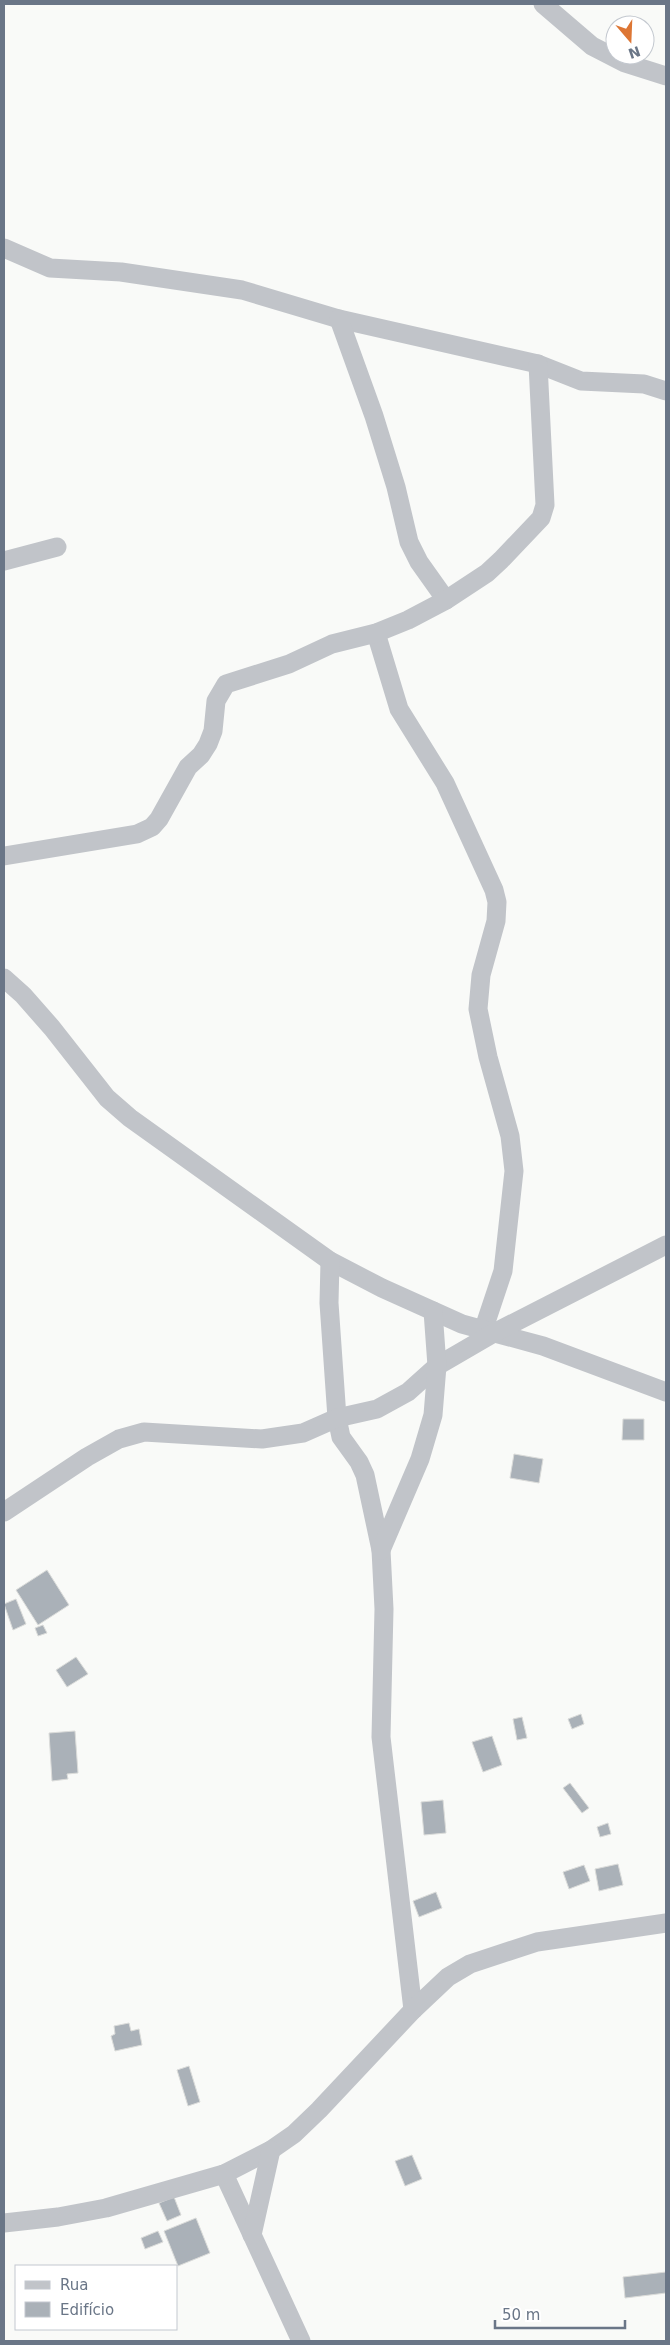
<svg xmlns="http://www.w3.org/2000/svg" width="670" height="2345" viewBox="0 0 670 2345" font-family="'DejaVu Sans',sans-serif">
<rect width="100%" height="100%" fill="#f9faf8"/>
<!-- building -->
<g fill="#aab1b8" stroke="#dbdcda">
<polygon points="623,1419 644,1419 644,1440 622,1440"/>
<polygon points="514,1454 543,1459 539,1483 510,1478"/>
<polygon points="47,1570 69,1605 38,1625 16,1590"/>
<polygon points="16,1599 26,1624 13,1630 4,1604"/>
<polygon points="43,1625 47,1633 38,1636 35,1628"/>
<polygon points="76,1657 88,1674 67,1687 56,1670"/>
<polygon points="581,1714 584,1724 572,1729 568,1719"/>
<polygon points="522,1717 527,1738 517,1740 513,1719"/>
<polygon points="75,1731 78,1773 67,1774 68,1779 52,1781 49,1733"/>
<polygon points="492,1736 502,1765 483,1772 472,1742"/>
<polygon points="570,1783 589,1808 582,1813 563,1788"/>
<polygon points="443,1800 446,1833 424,1835 421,1802"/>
<polygon points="608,1823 611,1834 600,1837 597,1827"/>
<polygon points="618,1864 623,1885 599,1891 595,1869"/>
<polygon points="584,1865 590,1881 569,1889 563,1872"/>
<polygon points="436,1892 442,1908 419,1917 413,1901"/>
<polygon points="129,2023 131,2031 139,2029 142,2045 115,2051 111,2036 115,2034 114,2026"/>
<polygon points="189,2066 200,2102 188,2106 177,2070"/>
<polygon points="412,2155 422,2179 405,2186 395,2161"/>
<polygon points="174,2197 181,2215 167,2221 159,2203"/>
<polygon points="196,2218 210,2253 178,2266 164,2231"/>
<polygon points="158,2231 163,2242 145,2249 141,2238"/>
<polygon points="666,2272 666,2293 625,2298 623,2277"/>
</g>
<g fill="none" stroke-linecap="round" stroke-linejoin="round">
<!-- minor -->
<g stroke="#c1c4c9" stroke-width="19">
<polyline points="543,4 592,46 625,63 666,76"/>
<polyline points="4,248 50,268 121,272 242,290 339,319 538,364 581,381 644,384 666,391"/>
<polyline points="339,319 374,416 396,487 409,542 419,562 446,600"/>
<polyline points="4,561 57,547"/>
<polyline points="376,633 399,709 445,783 494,890 497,902 496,921 481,975 478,1009 488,1057 510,1136 514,1171 503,1271 483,1331"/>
<polyline points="4,856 137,834 152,827 159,819 188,767 201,755 208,744 213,731 216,701 226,684 289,664 332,644 376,633 408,620 446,600 487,573 501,560 541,518 545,505 538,364"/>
<polyline points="4,978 23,995 52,1028 107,1098 130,1118 330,1261 382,1288 462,1324 543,1346 666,1392"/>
<polyline points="330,1261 329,1303 337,1418 341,1437 359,1462 365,1475 381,1550 384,1609 381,1737 413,2010"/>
<polyline points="4,1512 87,1457 119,1439 144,1432 262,1439 303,1433 337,1418 377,1409 408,1392 437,1366 492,1334 666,1245"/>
<polyline points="381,1550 420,1459 433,1415 437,1366 433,1311"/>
<polyline points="224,2174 301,2341"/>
<polyline points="4,2223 58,2217 106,2208 224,2174 271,2150 294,2134 319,2110 413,2010 448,1977 470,1964 537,1942 666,1923"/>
<polyline points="252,2235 271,2150"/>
</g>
</g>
<!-- border -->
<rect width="670" height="2345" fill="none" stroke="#6a7687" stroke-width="10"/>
<!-- legend -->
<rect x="15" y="2265" width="162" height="65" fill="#ffffff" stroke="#c3c8cf"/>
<rect x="25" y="2281" width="25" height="8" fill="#c1c4c9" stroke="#c3c8cf"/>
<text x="60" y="2290" font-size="15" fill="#6a7687">Rua</text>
<rect x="25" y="2302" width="25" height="15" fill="#aab1b8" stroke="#c3c8cf"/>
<text x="60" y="2315" font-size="15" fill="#6a7687">Edifício</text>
<!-- north arrow -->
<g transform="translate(630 40) rotate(161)"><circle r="24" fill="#ffffff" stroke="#c3c8cf"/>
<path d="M0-4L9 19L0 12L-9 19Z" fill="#dd7634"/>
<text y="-8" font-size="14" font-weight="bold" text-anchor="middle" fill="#6a7687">N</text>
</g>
<!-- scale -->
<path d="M495 2320v8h130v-8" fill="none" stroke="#6a7687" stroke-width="2.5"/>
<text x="502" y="2320" font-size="15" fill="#6a7687" stroke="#ffffff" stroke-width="4" paint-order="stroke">50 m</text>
</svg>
